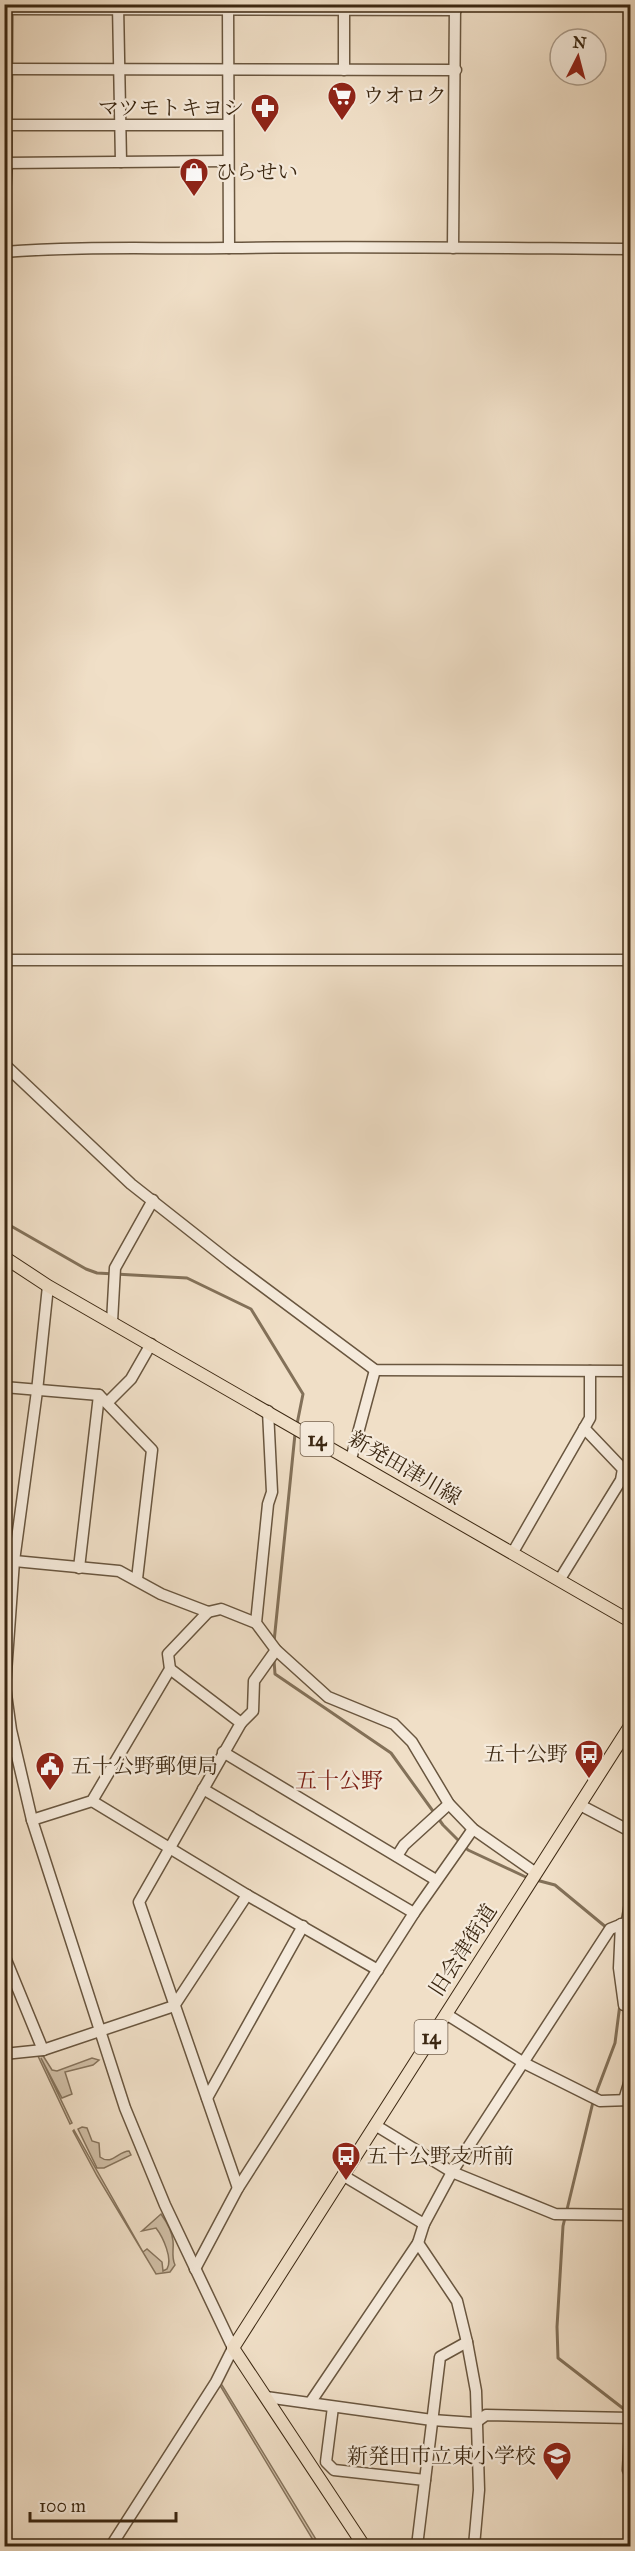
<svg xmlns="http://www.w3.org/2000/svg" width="635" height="2551" viewBox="0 0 635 2551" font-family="'IM FELL Great Primer','Noto Serif JP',serif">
<rect width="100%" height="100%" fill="#f0dfc7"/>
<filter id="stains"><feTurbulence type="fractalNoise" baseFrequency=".00333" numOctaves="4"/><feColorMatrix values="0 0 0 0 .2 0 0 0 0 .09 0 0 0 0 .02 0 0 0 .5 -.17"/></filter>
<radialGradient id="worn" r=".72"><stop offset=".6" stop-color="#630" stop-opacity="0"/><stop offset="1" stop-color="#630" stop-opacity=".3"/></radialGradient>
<!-- green -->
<g fill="#d1c0a8" stroke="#86745d" stroke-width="1.5">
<polygon points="4,5 13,5 12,157 4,158"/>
<polygon points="37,2054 42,2054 52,2070 57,2071 92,2058 99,2060 93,2065 65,2072 72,2094 62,2098 41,2058 72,2123 70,2124"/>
<path d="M82,2127L87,2128L92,2141L99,2143L100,2157C112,2166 118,2151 129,2151L131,2155L104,2168H97L78,2129Z"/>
<path d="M74,2130L143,2252L147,2249L162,2262L163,2271L167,2269C173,2259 163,2237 156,2228L142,2231L161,2214C166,2221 172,2231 173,2241C174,2249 171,2257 175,2265L170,2272L156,2274L97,2176L73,2131Z"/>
<polygon points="218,2382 222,2385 320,2546 316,2545"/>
</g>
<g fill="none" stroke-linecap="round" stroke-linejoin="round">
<!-- stream -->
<g stroke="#837159" stroke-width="3">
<polyline points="4,1222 86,1269 97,1273 187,1278 251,1309 303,1394 297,1424"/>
<polyline points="274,1642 295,1434"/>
<polyline points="274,1660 275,1674 391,1753 443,1825 468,1850 530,1879"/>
<polyline points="536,1880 555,1885 607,1928"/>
<polyline points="595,2096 615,2043 620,2004"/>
<polyline points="593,2102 563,2226 557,2327 558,2358 629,2413"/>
</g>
<!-- minor casing -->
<g stroke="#69563f" stroke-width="13">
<g id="minor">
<polyline points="118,5 121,162"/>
<polyline points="228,5 229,248"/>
<polyline points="4,9 456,10"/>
<polyline points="4,69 456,70"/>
<polyline points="344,70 344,5"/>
<polyline points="4,125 228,125"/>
<polyline points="4,163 228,161"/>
<polyline points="4,210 7,162"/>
<polyline points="453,248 455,5"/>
<path d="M4,252C79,246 153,249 227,248C361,246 496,248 630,249"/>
<polyline points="4,960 630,960"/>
<polyline points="4,1064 131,1184 230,1262 375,1370 630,1371"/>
<polyline points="48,1286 37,1391 14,1561 5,1687 11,1730 32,1820 125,2108 165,2205 233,2348 216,2382 111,2546"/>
<polyline points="112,1322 115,1268 153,1200"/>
<polyline points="4,1387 99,1395 152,1450 137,1579"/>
<polyline points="108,1402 131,1379 151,1344"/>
<polyline points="268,1411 272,1492 268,1504 256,1623 276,1650 328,1697 394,1724 412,1742 449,1804 473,1829 536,1873"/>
<polyline points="351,1459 375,1370"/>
<polyline points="513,1552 590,1418 590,1371"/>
<polyline points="4,1560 119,1571 161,1594 208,1612 221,1609 256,1623"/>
<polyline points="79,1568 99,1395"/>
<polyline points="560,1579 621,1480 623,1469 584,1428"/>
<polyline points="170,1669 241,1723 139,1902 238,2188"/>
<polyline points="241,1723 253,1711 254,1681 276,1650"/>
<polyline points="223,1752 436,1880"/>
<polyline points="203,1789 414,1913"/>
<polyline points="92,1801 247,1895 378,1970"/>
<polyline points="580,1805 630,1831"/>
<polyline points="32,1820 92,1801 170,1669 168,1654 208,1612"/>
<polyline points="397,1856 404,1845 449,1804"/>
<polyline points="627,1921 630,1903"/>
<polyline points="621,1924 619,1968 624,2005 630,2006"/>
<polyline points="4,1955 43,2050"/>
<polyline points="446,2014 524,2063 600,2101 630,2100"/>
<polyline points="4,2054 43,2050 174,2006 247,1895"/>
<polyline points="207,2098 303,1926"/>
<polyline points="624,2100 630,2080"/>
<polyline points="375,2125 452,2172 555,2214 630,2215"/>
<polyline points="344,2176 424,2224"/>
<polyline points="418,2243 457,2301 467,2342 476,2391 479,2490 474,2546"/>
<polyline points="195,2269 238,2188 414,1913 473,1829"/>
<polyline points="266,2397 432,2420 475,2423 486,2415 630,2418"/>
<polyline points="310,2403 418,2243 424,2224 452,2172 610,1929 630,1921"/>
<polyline points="333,2407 326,2462 334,2470 425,2480"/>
<polyline points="630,2431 628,2470 630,2474"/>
<polyline points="417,2546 440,2357 467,2342"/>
</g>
</g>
<!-- major casing -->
<g stroke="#3c2812" stroke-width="14">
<g id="major">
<polyline points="4,1257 48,1286 630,1621"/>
<polyline points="364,2546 233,2348 630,1726"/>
</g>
</g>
<!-- minor -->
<use href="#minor" stroke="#f5eadb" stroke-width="10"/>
<!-- major -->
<use href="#major" stroke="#f0dfc7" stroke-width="12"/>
</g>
<!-- icons -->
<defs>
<g id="supermarket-pin" transform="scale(1.5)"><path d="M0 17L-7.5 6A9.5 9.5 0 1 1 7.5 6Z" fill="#8f2418" stroke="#f5eadb"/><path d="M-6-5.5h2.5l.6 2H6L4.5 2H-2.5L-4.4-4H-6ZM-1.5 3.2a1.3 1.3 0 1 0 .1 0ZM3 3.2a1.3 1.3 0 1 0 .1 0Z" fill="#fff"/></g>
<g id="pharmacy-pin" transform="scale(1.5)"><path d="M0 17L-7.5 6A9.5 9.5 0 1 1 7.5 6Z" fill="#8f2418" stroke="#f5eadb"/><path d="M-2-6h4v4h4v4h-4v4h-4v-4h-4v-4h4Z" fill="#fff"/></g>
<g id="shop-pin" transform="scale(1.5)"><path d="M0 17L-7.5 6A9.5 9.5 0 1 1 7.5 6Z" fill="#8f2418" stroke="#f5eadb"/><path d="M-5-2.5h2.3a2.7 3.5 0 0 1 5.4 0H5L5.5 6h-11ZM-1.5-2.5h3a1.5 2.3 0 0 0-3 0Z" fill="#fff"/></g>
<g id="bus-pin" transform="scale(1.5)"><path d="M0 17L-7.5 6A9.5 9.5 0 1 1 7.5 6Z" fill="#8f2418" stroke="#f5eadb"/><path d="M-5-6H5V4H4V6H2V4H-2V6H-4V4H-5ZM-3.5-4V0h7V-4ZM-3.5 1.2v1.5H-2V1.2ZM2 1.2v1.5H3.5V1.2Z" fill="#fff"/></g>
<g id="civic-pin" transform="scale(1.5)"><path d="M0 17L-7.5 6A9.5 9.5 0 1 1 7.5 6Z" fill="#8f2418" stroke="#f5eadb"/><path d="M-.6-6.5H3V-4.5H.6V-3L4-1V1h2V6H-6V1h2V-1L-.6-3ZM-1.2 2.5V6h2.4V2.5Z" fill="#fff"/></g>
<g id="school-pin" transform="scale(1.5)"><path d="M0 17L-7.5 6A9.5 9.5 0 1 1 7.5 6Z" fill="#8f2418" stroke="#f5eadb"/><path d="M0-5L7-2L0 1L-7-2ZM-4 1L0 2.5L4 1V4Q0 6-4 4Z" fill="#fff"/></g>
</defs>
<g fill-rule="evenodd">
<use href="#supermarket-pin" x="342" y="96"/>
<use href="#pharmacy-pin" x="265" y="108"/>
<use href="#shop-pin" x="194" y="172"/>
<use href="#bus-pin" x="589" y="1754"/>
<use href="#civic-pin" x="50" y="1766"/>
<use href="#bus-pin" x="346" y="2156"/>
<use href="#school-pin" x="557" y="2456"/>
</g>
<g text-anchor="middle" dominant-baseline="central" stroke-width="4.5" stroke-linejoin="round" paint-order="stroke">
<!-- shield labels -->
<g fill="#f5eadb" stroke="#74624e" stroke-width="1.5">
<rect x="300.5" y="1422" width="33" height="34" rx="4.5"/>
<rect x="414.5" y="2020" width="33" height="34" rx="4.5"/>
</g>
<g font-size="20" font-weight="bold" fill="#3c2812">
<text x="317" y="1439">14</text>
<text x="431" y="2037">14</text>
</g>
<!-- poi labels -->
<g font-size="21" fill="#3c2812" stroke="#f5eadb" text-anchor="start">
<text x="363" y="96">ウオロク</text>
<text x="244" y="108" text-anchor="end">マツモトキヨシ</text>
<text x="215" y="172">ひらせい</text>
<text x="568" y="1754" text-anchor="end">五十公野</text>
<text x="71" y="1766">五十公野郵便局</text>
<text x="367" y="2156">五十公野支所前</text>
<text x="536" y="2456" text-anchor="end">新発田市立東小学校</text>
</g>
<!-- street labels -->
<g font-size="21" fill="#3c2812" stroke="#f5eadb">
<text transform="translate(405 1468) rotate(30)">新発田津川線</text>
<text transform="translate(463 1950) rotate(-57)">旧会津街道</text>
</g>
<!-- neighbourhood labels -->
<g font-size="22" fill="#7a1f14" stroke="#f5eadb">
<text x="339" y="1780">五十公野</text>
</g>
</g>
<!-- margin -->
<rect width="635" height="2551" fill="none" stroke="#f0dfc7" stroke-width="24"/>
<rect x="6" y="6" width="623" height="2539" fill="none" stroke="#3c2812" stroke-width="3"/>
<rect x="12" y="12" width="611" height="2527" fill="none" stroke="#3c2812" stroke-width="1.5"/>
<!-- north arrow -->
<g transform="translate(578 57) rotate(6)"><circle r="28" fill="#f5eadb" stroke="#ab9c8b" stroke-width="1.5"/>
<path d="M0-4.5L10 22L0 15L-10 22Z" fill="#8f2418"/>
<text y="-9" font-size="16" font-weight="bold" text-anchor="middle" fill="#3c2812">N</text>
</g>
<!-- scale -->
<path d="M30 2512v9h146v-9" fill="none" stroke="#3c2812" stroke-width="3"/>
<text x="39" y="2512" font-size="18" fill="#3c2812" stroke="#f5eadb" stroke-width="4.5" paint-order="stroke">100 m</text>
<rect width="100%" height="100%" filter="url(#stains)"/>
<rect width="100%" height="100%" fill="url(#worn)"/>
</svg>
